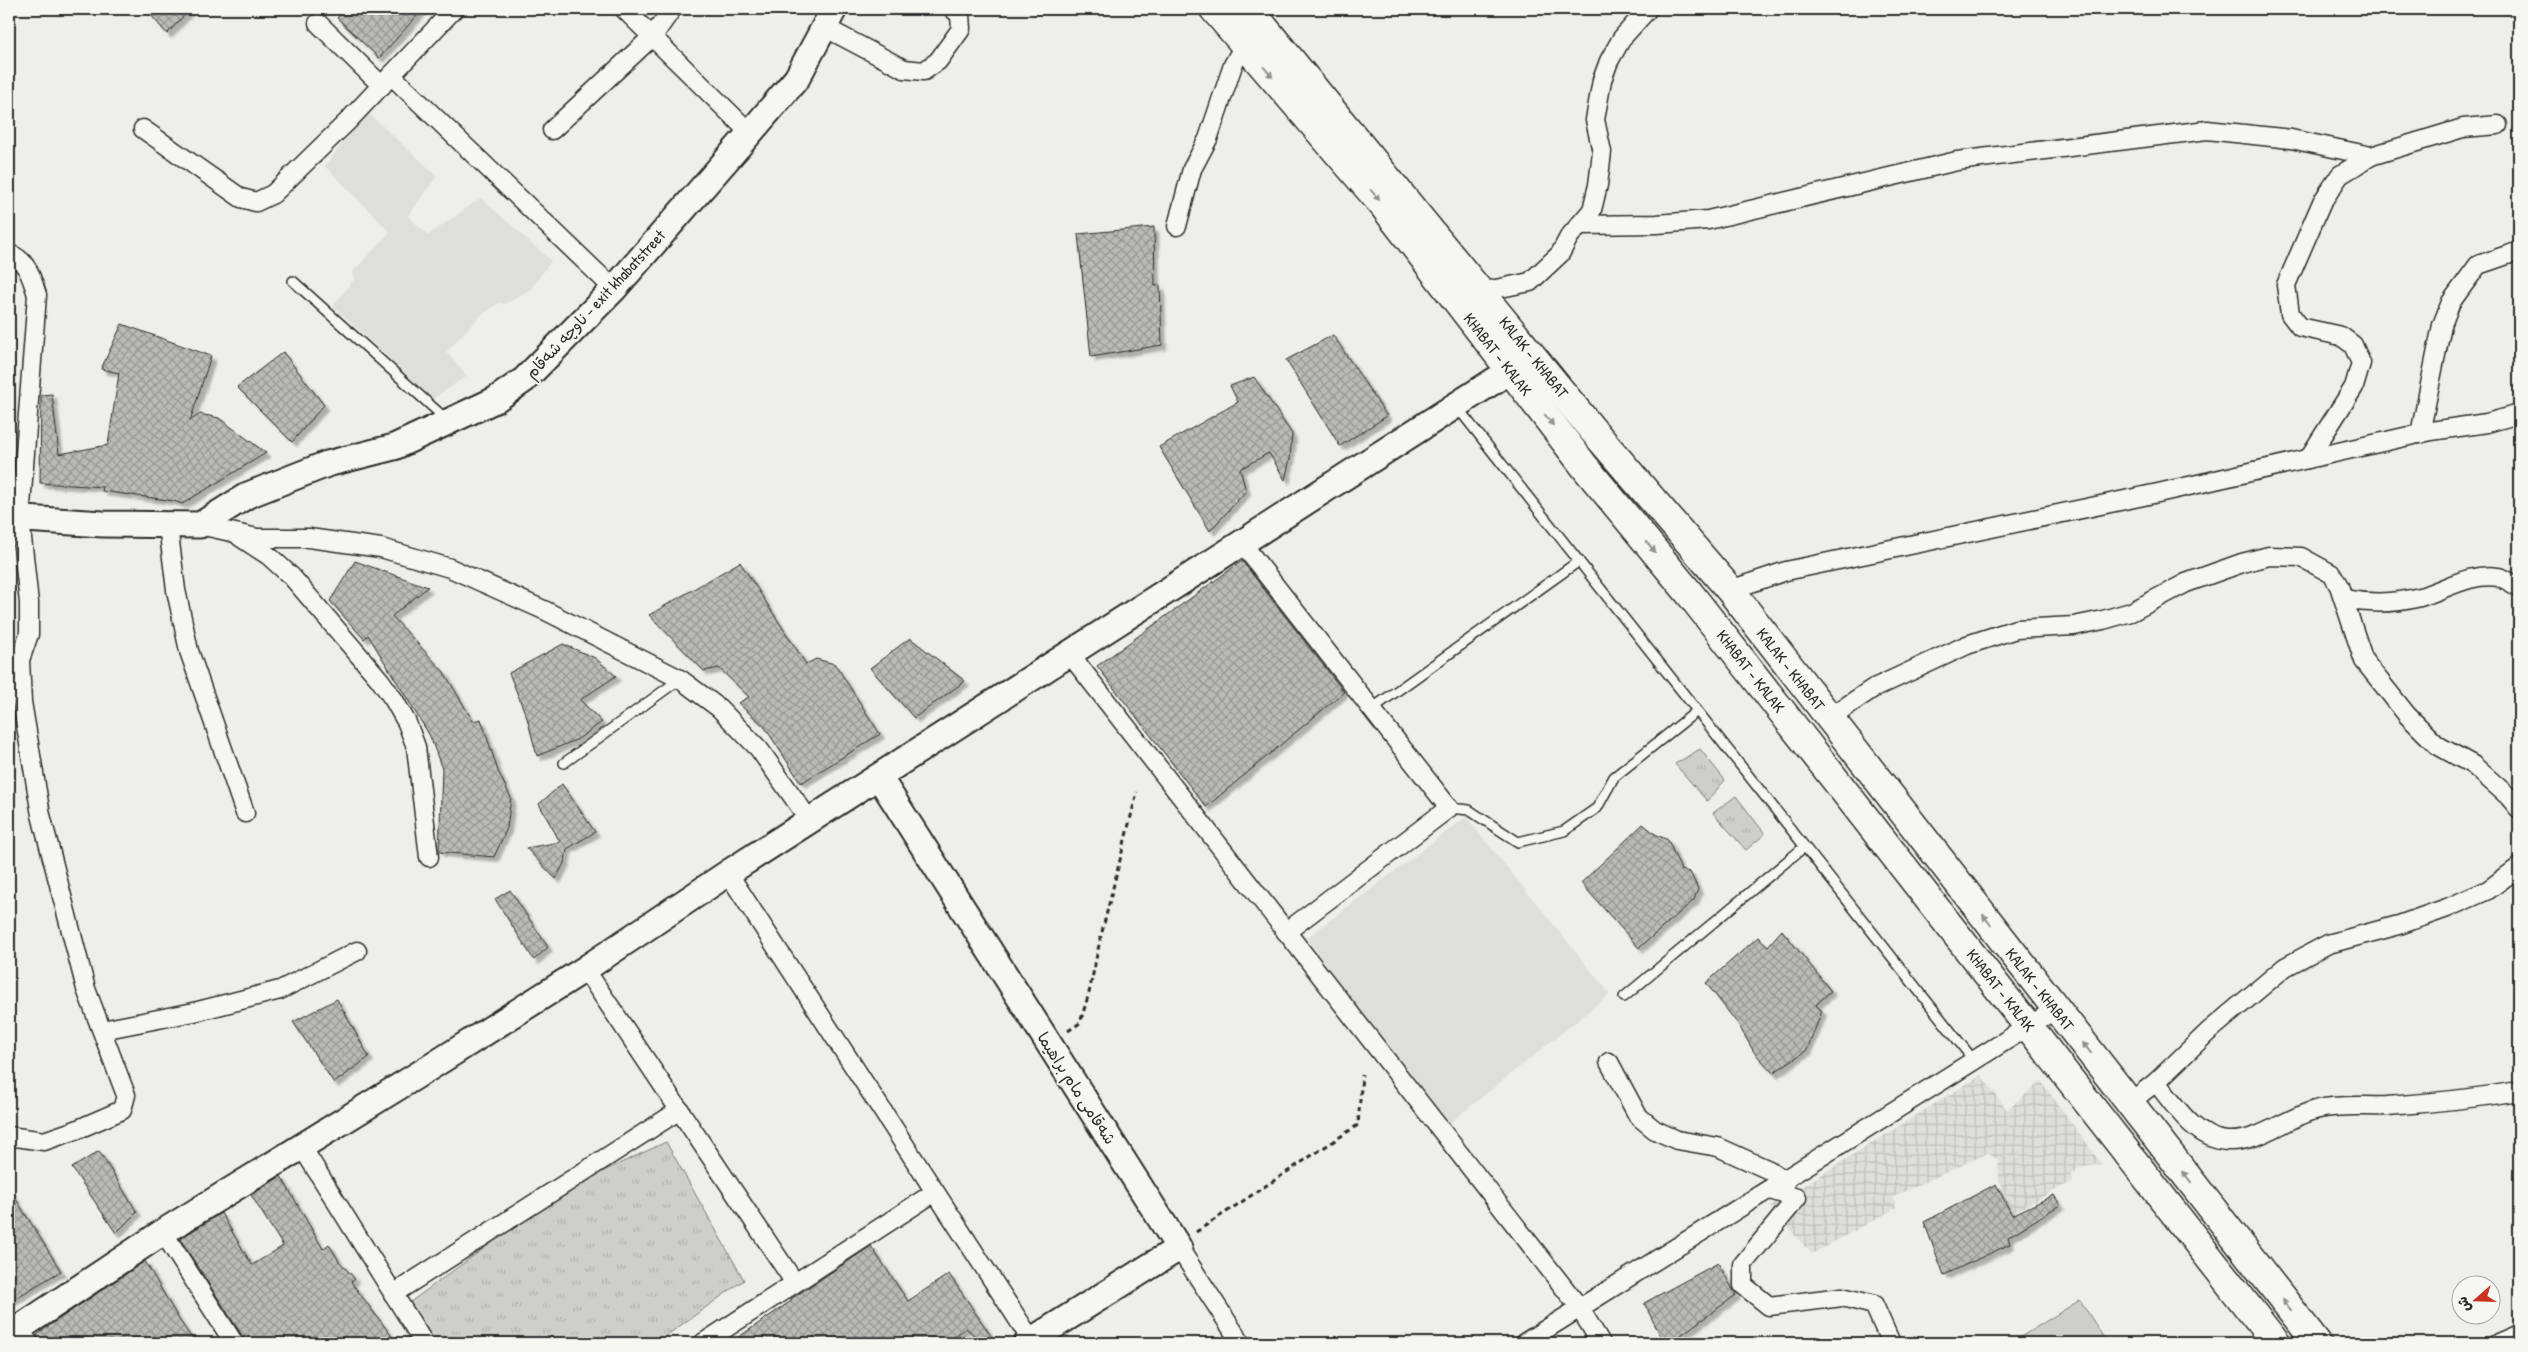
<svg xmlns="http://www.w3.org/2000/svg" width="2528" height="1352" viewBox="0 0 2528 1352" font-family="'Patrick Hand','Playpen Sans Arabic',sans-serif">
<defs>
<pattern id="industrial-grid" width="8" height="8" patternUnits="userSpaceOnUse" patternTransform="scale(1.25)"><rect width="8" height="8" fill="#dededb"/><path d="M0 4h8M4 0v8" fill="none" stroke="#bfbfbc"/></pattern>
<pattern id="grass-tufts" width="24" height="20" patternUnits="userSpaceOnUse" patternTransform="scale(1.25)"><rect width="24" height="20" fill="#cececa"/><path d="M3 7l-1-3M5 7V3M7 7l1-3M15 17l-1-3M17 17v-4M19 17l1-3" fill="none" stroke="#b1b1ae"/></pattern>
<pattern id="building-cross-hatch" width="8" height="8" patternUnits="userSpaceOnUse" patternTransform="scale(1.25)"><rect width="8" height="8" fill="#babab7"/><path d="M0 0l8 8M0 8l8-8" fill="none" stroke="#979795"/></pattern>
<filter id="shadow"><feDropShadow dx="4.5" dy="4.5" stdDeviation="1" flood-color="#0004"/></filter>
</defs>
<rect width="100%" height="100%" fill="#eeeeea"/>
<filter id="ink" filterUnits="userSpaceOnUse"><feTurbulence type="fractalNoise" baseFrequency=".02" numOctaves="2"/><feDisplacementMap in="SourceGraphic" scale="10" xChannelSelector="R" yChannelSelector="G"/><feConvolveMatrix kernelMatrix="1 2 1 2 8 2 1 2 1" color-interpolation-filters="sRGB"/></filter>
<g filter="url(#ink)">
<!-- built -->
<g fill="#dededb">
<polygon points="367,112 437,176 408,216 428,235 481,198 551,261 531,289 505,304 499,303 481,315 446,352 467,376 433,399 333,306 355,278 352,273 390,232 325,166"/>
<polygon points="1466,817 1610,994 1445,1127 1307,938"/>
</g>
<!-- industrial -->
<polygon fill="url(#industrial-grid)" points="1981,1075 2007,1110 2041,1081 2102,1164 2079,1168 2071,1175 2073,1181 2014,1212 1999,1181 1998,1160 1988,1153 1893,1197 1896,1208 1812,1254 1769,1207"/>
<!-- grass -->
<g fill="url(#grass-tufts)" stroke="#7c7c7a">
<polygon points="1700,749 1725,780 1707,801 1675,764"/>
<polygon points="1736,796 1765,834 1746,850 1713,813"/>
<polygon points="666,1142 744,1280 656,1343 431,1343 406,1305 567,1188"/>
</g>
<!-- pitch -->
<polygon fill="#cececa" stroke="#7c7c7a" points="2080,1300 2107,1343 2011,1343"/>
<!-- building -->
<g fill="url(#building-cross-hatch)" stroke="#2b2b2b" filter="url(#shadow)">
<polygon points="146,9 190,9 167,34"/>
<polygon points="345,9 423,9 379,58 337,18"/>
<polygon points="1154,227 1155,286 1160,285 1162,345 1091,357 1078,234"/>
<polygon points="122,324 211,356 190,421 200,414 219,418 266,453 182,504 174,501 102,491 103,487 40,483 41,395 52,394 59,454 108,445 119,373 101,369"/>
<polygon points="1333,335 1387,416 1340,446 1286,360"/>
<polygon points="283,352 324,405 292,442 237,387"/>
<polygon points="1254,377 1292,434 1290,459 1285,480 1269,453 1240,469 1246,491 1210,531 1159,447 1238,402 1230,386"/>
<polygon points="355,561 428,587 392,616 444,672 473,721 481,719 498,771 511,798 507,828 494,857 439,852 442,769 430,736 368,635 364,639 330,601"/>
<polygon points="1242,561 1344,692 1206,807 1097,666"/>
<polygon points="740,562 806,664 816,659 835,664 880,734 801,783 764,726 738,703 749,697 719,668 704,671 649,615"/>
<polygon points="910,638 965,681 914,718 870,668"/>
<polygon points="563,644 595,658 616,676 580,700 602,722 578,739 537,756 527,718 509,673"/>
<polygon points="562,784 595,832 567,849 565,861 556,879 526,848 560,842 539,804"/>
<polygon points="1643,824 1655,834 1668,840 1681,870 1690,872 1698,889 1694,900 1639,948 1581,883"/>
<polygon points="510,890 548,947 534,960 495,899"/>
<polygon points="1782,930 1831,991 1816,1005 1822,1011 1807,1050 1773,1073 1754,1052 1738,1024 1706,983 1758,937 1768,946"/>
<polygon points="337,999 369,1057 334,1083 293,1022"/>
<polygon points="99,1151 137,1212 116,1233 72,1168"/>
<polygon points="281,1176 323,1249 329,1244 339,1261 355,1279 351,1282 397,1343 245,1343 243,1337 180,1239 221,1213 252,1265 283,1246 251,1195"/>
<polygon points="1996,1184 2012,1215 2054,1195 2060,1205 2008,1237 2010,1244 1944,1275 1924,1222"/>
<polygon points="9,1188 61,1271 9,1302"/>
<polygon points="871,1246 908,1301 949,1274 996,1343 982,1343 966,1328 946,1343 730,1343 791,1301 791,1299"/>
<polygon points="145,1261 178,1318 195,1343 39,1343 37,1335 50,1325"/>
<polygon points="1718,1263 1736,1295 1670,1343 1664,1343 1644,1303"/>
</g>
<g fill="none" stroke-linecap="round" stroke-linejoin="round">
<!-- lane casing -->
<g stroke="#2b2b2b" stroke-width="12">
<g id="lane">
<polyline points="293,281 448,421"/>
<polyline points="1457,407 1975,1062"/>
<polyline points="1373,708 1579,561"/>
<polyline points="564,763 680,679"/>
<polyline points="1449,808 1469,810 1518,842 1564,831 1597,808 1614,777 1697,711"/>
<polyline points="1624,997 1804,847"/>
</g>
</g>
<!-- street casing -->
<g stroke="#2b2b2b" stroke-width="21">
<g id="street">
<polyline points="624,9 750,133"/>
<polyline points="318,23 382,86"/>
<polyline points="824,27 904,69 924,71 938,61 961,29 960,15 953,9"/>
<polyline points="391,75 614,289"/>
<polyline points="143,129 241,198 256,202 273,194 347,122 454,9"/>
<polyline points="552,130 653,36 672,9"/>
<polyline points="1579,225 1657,224 1708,220 1957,161 2207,130 2291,139 2371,156 2463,128 2498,125"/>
<polyline points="1177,226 1192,169 1208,139 1233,65 1244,45"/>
<path d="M9,254C27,259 32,279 37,295L20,519L29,603V634L20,660L22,702L41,815L86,989L126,1095L122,1110L76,1130L44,1141L9,1136"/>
<polyline points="1481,292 1530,282 1560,254 1569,237 1592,210 1598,185 1602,152 1595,120 1602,80 1609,61 1622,38 1648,9"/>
<polyline points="2420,434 2442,325 2451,302 2478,265 2519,251"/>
<polyline points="2308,459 2354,387 2361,363 2353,345 2341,336 2300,327 2290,314 2286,285 2322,202 2340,175 2371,156"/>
<polyline points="200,525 257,538 309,538 381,548 450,568 546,611 680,679 719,708 759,749 810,821"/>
<polyline points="168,526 176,590 189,651 245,813"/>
<polyline points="240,537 269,556 292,577 380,680 394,700 407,723 416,747 429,857"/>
<polyline points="1241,542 1449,808 1286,932"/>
<polyline points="1730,590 1786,571 2158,493 2431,431 2487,423 2519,414"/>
<path d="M2344,599C2370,604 2394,604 2420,597C2444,590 2472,572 2498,577C2505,578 2512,584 2519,587"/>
<polyline points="1069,653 1579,1307 1601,1343"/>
<polyline points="1829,718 1872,689 1967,645 2016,629 2074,626 2103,620 2131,612 2186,583 2242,563 2269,556 2301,557 2332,574 2339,586 2364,661 2407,715 2437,745 2473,765 2508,796 2519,809"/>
<polyline points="728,873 1032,1341"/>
<polyline points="585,969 795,1283"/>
<polyline points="102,1030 194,1012 280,990 357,951"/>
<polyline points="1609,1062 1638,1116 1655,1130 1677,1140 1718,1147 1769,1170 1786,1181"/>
<path d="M2156,1082C2174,1104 2195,1139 2227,1141C2260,1143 2288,1116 2319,1109C2342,1104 2365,1107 2387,1106C2431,1103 2476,1098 2519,1091"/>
<polyline points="2129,1103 2156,1082 2208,1032 2285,967 2328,944 2399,925 2447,908 2488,890 2519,867"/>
<polyline points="302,1147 424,1343"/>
<polyline points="1770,1190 1797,1198 1743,1264 1743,1285 1769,1306 1842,1297 1874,1305 1891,1343"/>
<polyline points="163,1232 234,1343"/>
<polyline points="1179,1248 1241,1343"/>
<polyline points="393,1294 680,1110"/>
<polyline points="19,1329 29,1343"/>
<polyline points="703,1343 935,1192"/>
<polyline points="1524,1343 2056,1009"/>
<polyline points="2498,1343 2519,1334"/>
</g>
</g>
<!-- secondary casing -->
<g stroke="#2b2b2b" stroke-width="29">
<g id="secondary">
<polyline points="9,518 103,524 200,525 248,495 327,464 394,447 495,400 524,380 614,289 750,133 797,78 834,9"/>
<polyline points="879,777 1179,1248 1027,1343"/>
<polyline points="9,1335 163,1232 429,1068 585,969 728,873 1511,370"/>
</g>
</g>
<!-- primary casing -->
<g stroke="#2b2b2b" stroke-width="31">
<g id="primary">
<polyline points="1214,9 1383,205 1585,467 1690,594 2276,1343"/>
<polyline points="1249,9 1591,428 1730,590 2317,1343"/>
</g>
</g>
<!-- path -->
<g stroke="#2b2b2b" stroke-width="3" stroke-dasharray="5 4" stroke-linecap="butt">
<polyline points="1068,1031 1080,1023 1089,993 1100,940 1137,792"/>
<polyline points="1196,1232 1358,1125 1362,1075"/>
</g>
<!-- lane -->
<use href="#lane" stroke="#f6f6f2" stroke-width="9"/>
<!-- street -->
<use href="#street" stroke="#f6f6f2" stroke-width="18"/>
<!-- secondary -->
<use href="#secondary" stroke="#f6f6f2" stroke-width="25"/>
<!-- primary -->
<use href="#primary" stroke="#f6f6f2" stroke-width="28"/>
</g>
<!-- one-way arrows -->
<defs><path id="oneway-solid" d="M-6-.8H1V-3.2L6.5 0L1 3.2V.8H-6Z" transform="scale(1.25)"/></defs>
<g fill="#90908e">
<use href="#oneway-solid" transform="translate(1268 72) rotate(49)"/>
<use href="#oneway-solid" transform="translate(1375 195) rotate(49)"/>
<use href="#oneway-solid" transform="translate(1549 420) rotate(52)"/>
<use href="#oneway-solid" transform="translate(1651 547) rotate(50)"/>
<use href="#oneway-solid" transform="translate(1987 920) rotate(-128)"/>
<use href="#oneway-solid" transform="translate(2087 1048) rotate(-128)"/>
<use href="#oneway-solid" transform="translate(2187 1177) rotate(-128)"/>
<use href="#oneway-solid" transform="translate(2287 1305) rotate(-128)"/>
</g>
</g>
<g text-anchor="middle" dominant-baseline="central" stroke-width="4" stroke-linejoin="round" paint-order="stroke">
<!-- street labels -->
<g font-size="16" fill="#2b2b2b" stroke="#f6f6f2">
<text transform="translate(595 304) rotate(-47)">ناوچە شەقام - exit khabatstreet</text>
<text transform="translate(1498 354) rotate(52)">KHABAT - KALAK</text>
<text transform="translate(1534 357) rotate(51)">KALAK - KHABAT</text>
<text transform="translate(1791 669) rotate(52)">KALAK - KHABAT</text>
<text transform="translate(1751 671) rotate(52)">KHABAT - KALAK</text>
<text transform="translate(2040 989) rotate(52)">KALAK - KHABAT</text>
<text transform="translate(2001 990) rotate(52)">KHABAT - KALAK</text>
<text transform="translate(1077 1088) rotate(57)">شەقامی مام براهیما</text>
</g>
</g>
<!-- margin -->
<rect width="2528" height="1352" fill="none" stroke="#f6f6f2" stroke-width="30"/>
<rect x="15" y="15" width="2498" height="1322" fill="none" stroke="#2b2b2b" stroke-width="2" filter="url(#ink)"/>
<!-- north arrow -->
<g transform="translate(2476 1300) rotate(250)"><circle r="24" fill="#f6f6f2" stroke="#a5a5a2"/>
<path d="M0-4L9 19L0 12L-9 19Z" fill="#c8321e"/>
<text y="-8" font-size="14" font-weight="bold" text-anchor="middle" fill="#2b2b2b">ش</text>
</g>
</svg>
